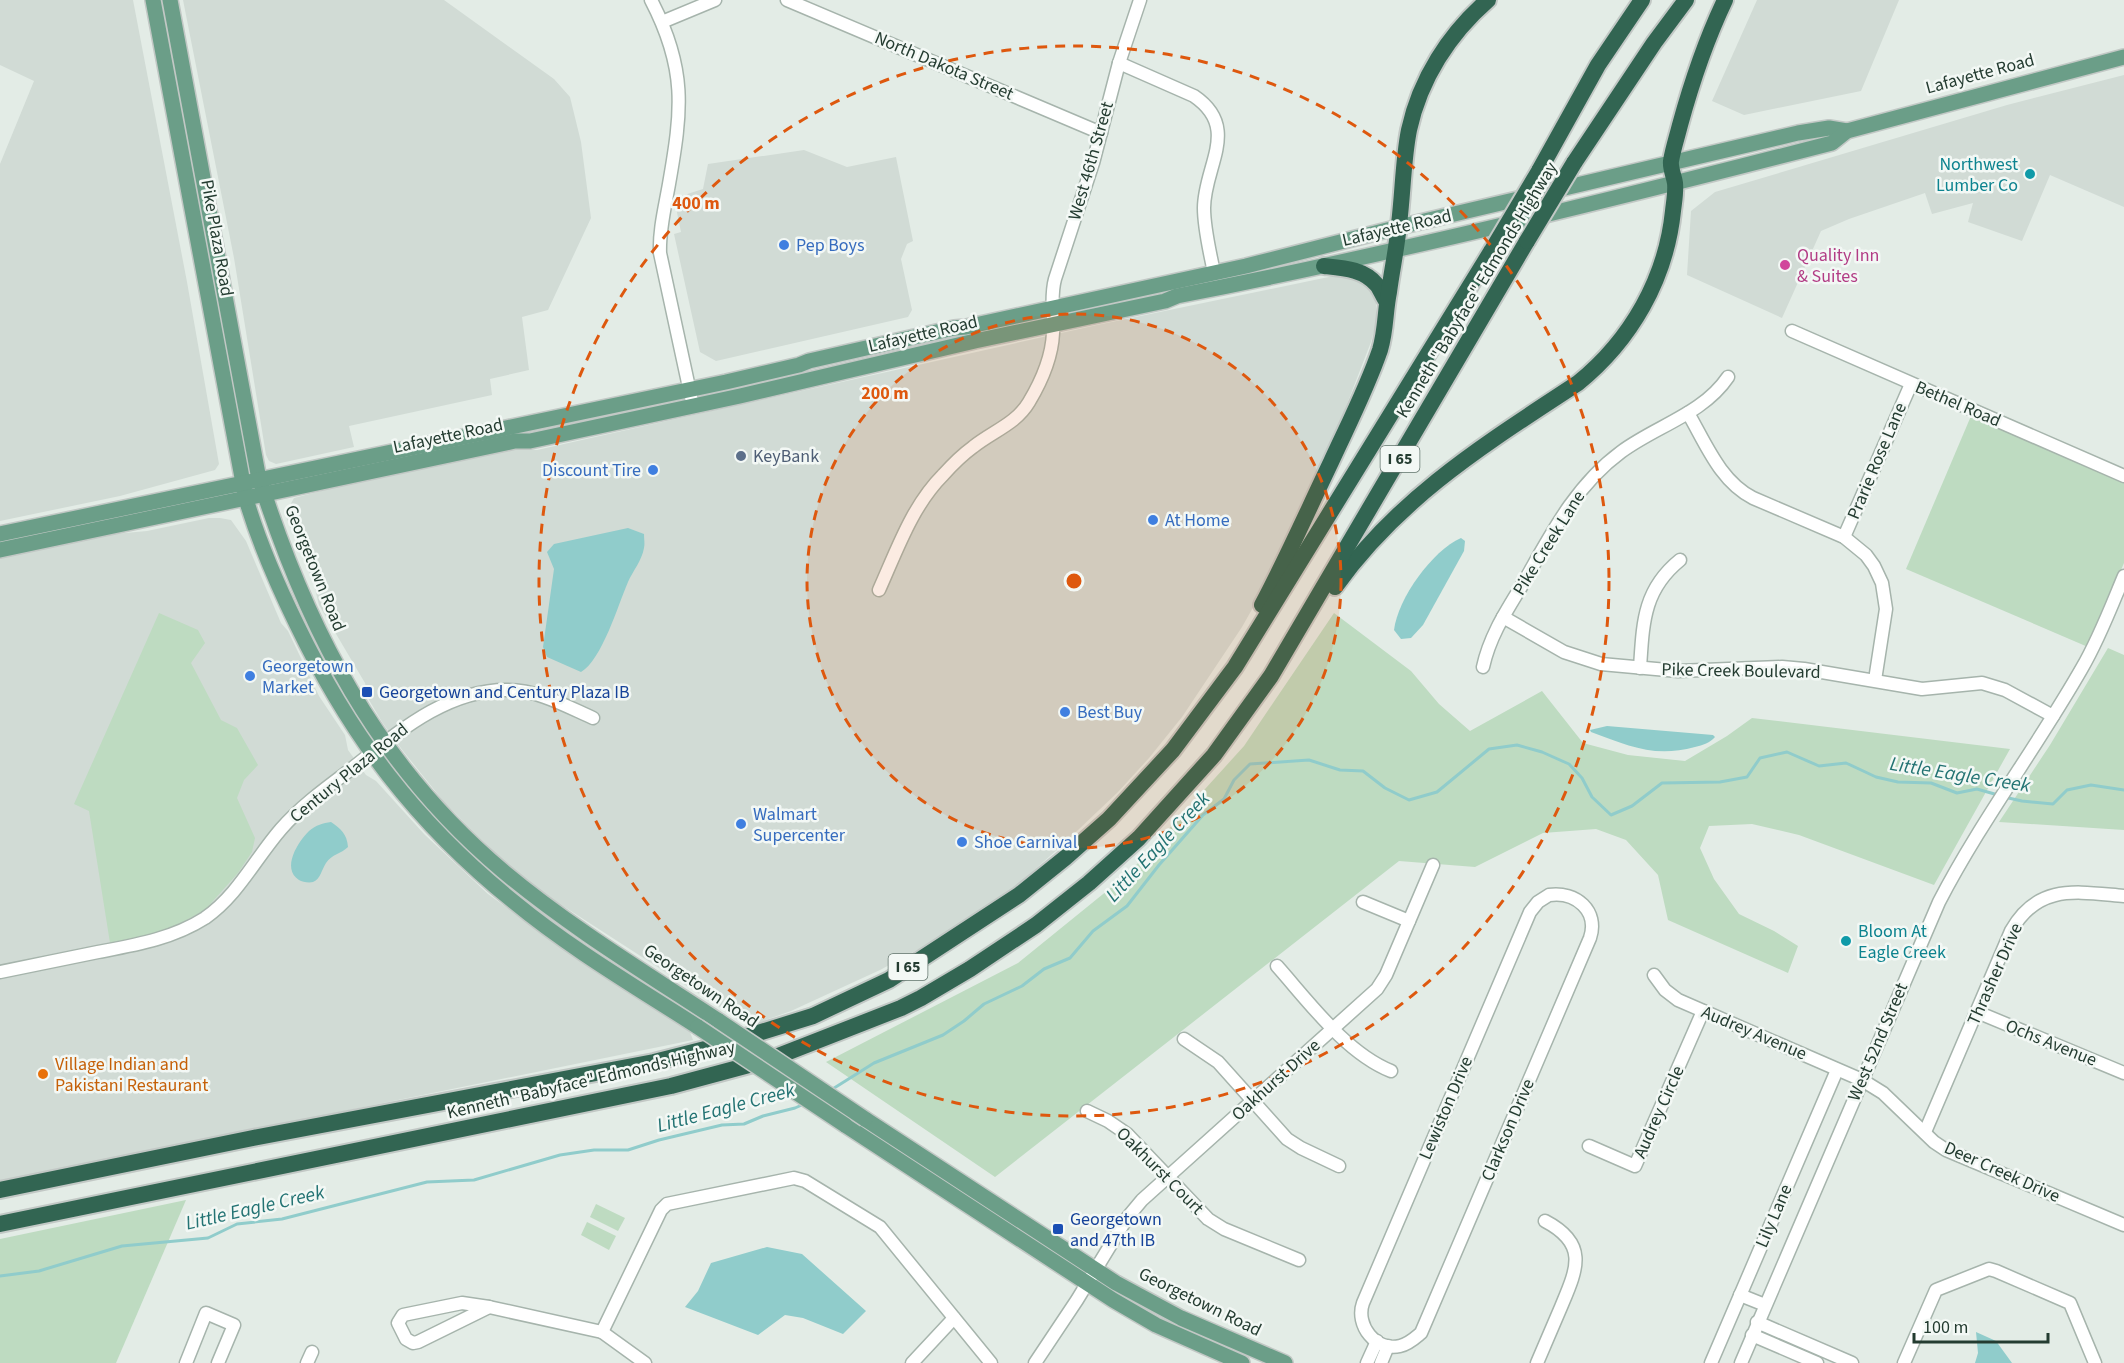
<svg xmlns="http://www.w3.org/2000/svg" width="2124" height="1363" viewBox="0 0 2124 1363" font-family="'Source Sans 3',sans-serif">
<rect width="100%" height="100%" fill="#e3ece6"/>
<!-- built -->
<g fill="#d1dbd5">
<polygon points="0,0 133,0 187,282 219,464 215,470 120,496 0,521 0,164 34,81 0,65"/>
<polygon points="183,0 444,0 554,79 570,97 581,142 591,218 548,310 522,317 529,370 490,379 492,395 349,426 354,447 276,464 269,461 266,455 234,258"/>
<polygon points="1757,0 1899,0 1861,91 1744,115 1712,101"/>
<polygon points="2124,75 2124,207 2050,175 2022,241 1968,222 1973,203 1932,214 1925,193 1849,219 1821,231 1782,318 1687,275 1691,211 1715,192 2007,105"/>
<polygon points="804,150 847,167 896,157 913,241 907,244 901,259 912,310 908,317 716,361 700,352 674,234 681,232 675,203 681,196 703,189 708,164"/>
<polygon points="1343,274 1353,276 1372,290 1376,300 1376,324 1371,342 1340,422 1264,588 1242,627 1182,717 1149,758 1118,792 1058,849 1008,893 930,943 880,970 791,1011 749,1026 546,895 496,855 444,802 403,751 382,722 369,700 365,683 319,605 313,581 285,514 294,498 371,478 513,448 537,450 1097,325"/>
<polygon points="209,518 220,518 231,520 246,541 281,623 288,631 319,696 345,735 348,750 366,775 376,781 425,835 488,894 575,957 592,965 690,1032 693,1040 0,1181 0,556 103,535 147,531"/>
</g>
<!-- green -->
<g fill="#bedbc1">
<polygon points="1971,416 2124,481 2124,563 2088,647 1906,569"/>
<polygon points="159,613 198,630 205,643 191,663 221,720 237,728 258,765 244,780 237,798 255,838 252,852 238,873 205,910 166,931 110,943 89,811 74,804"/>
<polygon points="1334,613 1411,671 1439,704 1470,731 1542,691 1583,743 1628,755 1685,761 1727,736 1752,718 2010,749 1934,885 1799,835 1752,824 1709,826 1700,848 1714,879 1739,914 1774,931 1798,946 1788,973 1668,920 1658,875 1626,840 1596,829 1543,833 1475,867 1399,861 995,1177 826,1062 1018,963 1129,873 1244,746"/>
<polygon points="2108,648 2124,655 2124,830 1999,822 2050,745"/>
<polygon points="186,1200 116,1363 0,1363 0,1239"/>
<polygon points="596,1204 625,1218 618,1231 590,1217"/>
<polygon points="587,1222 616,1236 609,1250 581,1235"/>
</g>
<!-- water -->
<g fill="#90cccb">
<path d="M628,528L644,534C644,539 645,544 644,548C642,560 633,571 628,582C618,605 602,660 581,672L547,657L543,647L554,569L547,552L554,544Z"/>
<path d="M1461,538L1465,541L1464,551L1423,625L1411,638L1401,639L1394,630C1398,598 1432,551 1461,538Z"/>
<path d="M1607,726L1713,735L1715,737C1710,743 1703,745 1695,747C1654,758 1629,746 1591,732L1590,730Z"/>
<path d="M331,822C341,829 347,834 348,847C341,854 332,854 326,863C322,869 320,880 313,882C309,883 302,882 299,880C281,868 298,842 309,831C316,825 323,823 331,822Z"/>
<polygon points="767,1247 802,1254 866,1311 843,1334 803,1318 785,1315 758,1335 685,1307 698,1291 711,1263"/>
<polygon points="1976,1332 1996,1341 2012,1363 1975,1363 1978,1353"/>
</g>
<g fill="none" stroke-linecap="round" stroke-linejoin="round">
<!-- stream -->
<g stroke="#90cccb" stroke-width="3">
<polyline points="2004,797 2022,801 2053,804 2067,790 2091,785 2124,790"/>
<polyline points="831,1090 874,1063 943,1035 964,1021 984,1004 1022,986 1044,969 1070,958 1093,931 1127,906 1159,865 1203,815 1224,799 1234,780 1250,764 1309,760 1340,770 1363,771 1385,788 1409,800 1437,792 1489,749 1517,745 1542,752 1569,764 1582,778 1592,797 1611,815 1632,806 1662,783 1720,782 1747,777 1760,758 1787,752 1819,766 1846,763 1876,777 1898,782 1931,783 1957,793 1977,789 1998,795"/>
<polyline points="0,1276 39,1271 122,1246 208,1238 237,1224 282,1219 427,1182 474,1180 560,1155 594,1150 628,1150 659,1140 722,1125 744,1124 763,1116 795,1108 804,1104"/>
</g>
<!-- minor casing -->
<g stroke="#a6b4ac" stroke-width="15">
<g id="minor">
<path d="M651,0C687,69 682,110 669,184C665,207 659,230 660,253L693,406"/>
<polyline points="787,0 1101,133"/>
<polyline points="662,22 715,0"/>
<path d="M1119,63L1194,96C1241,128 1204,166 1204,208C1204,229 1210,252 1214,273"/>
<polyline points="1792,331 2124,476"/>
<path d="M1688,413C1706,444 1720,481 1753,498L1844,537L1866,555L1874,566L1882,583L1886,609L1875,680"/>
<polyline points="1844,537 1911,384"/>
<path d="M879,590C897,550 912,506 943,475C952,465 962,455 973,447C993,431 1016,424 1029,402C1041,382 1052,356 1053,333C1054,314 1050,297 1055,279L1093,163L1119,63L1140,0"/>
<polyline points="1503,617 1564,652 1601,664 1678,671 1782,667 1804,669 1922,689 1982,683 2005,690 2053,716"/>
<path d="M1483,667C1490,635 1507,610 1524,582C1551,534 1576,485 1621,452C1656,426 1703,414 1728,377"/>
<path d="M1640,668C1643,623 1643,590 1680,560"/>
<path d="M1549,895C1576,891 1599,911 1590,938L1421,1333C1415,1338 1409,1344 1400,1346C1376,1352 1355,1325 1363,1303L1530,912L1538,902Z"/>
<polyline points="1363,902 1409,921"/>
<path d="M1277,966C1309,1002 1346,1053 1391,1071"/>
<path d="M0,972C33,965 65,959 98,952C135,945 172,939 205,918C238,895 255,859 281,829C301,806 326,788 350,770C396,734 446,689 508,690C538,690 566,706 593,718"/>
<polyline points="1654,975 1665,990 1678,1000 1862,1080 1883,1093 1934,1142 1946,1150 2124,1225"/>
<polyline points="1977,1012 2124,1073"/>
<polyline points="1184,1039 1218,1062 1287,1139 1301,1148 1339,1166"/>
<polyline points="1087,1111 1108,1121 1127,1134 1208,1219 1224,1229 1299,1260"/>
<path d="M1925,1132L2011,931C2038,883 2077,892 2124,896"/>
<polyline points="1589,1146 1635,1166 1703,1011"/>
<polyline points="1740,1295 1765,1305"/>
<polygon points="462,1303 489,1307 418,1342 413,1343 406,1339 398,1323 403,1315"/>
<polyline points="489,1307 602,1332 645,1363"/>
<polyline points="1757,1322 1852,1363"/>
<polyline points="602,1332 661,1210 667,1204 794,1178 805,1181 880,1227 991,1363"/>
<polyline points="1752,1335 1817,1363"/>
<polyline points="186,1363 206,1313 234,1325 218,1363"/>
<polyline points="307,1363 312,1352"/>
<polyline points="912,1363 954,1318"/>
<polyline points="1035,1363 1077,1300 1127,1218 1142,1200 1377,989 1386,975 1433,865"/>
<polyline points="1367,1363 1377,1341"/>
<polyline points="1381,1363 1388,1346"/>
<path d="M1537,1363C1545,1344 1553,1326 1561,1307C1577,1269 1589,1244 1545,1221"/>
<polyline points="1711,1363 1837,1070"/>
<path d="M1741,1363L1939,902C1981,821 2037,747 2082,668C2099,639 2111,607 2124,576"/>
<polyline points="1904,1363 1936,1290 1989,1269 1996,1271 2070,1303 2095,1363"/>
</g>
</g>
<!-- major casing -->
<g stroke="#c2c8c5" stroke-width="18">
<g id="major">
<path d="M153,0L246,499C259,543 277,584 297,625C351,737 416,823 514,902C571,949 636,987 698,1027"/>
<path d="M170,0L258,474C307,630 376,764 503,871C570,927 646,973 719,1021"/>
<polyline points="0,534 726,382 799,365 809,361 954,328 966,327 1246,266 1399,227 1798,133 1829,128 1847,131"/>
<path d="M0,550L515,441H530L740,396L975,341L1165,301L1177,296C1397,253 1615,199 1832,143L1847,131L2124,57"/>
<polyline points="865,1119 1116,1283 1181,1318 1285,1363"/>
<polyline points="845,1125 1113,1300 1156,1325 1242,1363"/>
</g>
</g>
<!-- highway casing -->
<g stroke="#c2c8c5" stroke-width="20">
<g id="highway">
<polyline points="1574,163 1654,43 1686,0"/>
<polyline points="1539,171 1598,65 1642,0"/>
<path d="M1324,266C1344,268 1364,269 1377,285C1381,290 1383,297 1387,302"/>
<path d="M1335,587C1400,496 1487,443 1578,383C1631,340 1666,279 1673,211C1674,202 1676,192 1675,183C1674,176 1670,168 1671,161C1673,149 1677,137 1680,125C1692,81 1706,40 1725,0"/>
<path d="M1262,605C1287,558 1308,510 1331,462C1348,425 1367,388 1380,350C1386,330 1385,311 1389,292C1392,269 1397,247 1399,224C1403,193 1403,160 1409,130C1420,79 1449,34 1488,0"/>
<polyline points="0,1190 253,1138 654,1062 713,1047 813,1016 889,980 1019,895 1065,858 1109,819 1173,750 1235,667 1492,250"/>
<polyline points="0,1224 671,1086 768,1060 901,1008 921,998 970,969 1036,925 1089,883 1139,838 1214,755 1271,676 1527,241"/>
</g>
</g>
<!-- minor -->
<use href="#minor" stroke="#fff" stroke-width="12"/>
<!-- major -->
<use href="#major" stroke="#6b9e88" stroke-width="15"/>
<!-- highway -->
<use href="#highway" stroke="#326552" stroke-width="16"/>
<!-- major-bridge casing -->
<g stroke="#c2c8c5" stroke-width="18" stroke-linecap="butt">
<g id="major-bridge">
<polyline points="719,1021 865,1119"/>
<polyline points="698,1027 845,1125"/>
</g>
</g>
<!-- highway-bridge casing -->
<g stroke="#c2c8c5" stroke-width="20" stroke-linecap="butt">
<g id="highway-bridge">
<polyline points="1527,241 1574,163"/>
<polyline points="1492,250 1539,171"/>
</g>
</g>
<!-- major-bridge -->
<use href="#major-bridge" stroke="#6b9e88" stroke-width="15"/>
<!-- highway-bridge -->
<use href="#highway-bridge" stroke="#326552" stroke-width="16"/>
</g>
<!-- distance rings -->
<circle cx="1074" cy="581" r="267" fill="#de580e" fill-opacity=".12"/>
<g fill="none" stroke="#de580e" stroke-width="3" stroke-dasharray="10 8">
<circle cx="1074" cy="581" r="267"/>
<circle cx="1074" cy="581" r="535"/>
</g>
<!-- markers -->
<g fill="#0f9aa8" stroke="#f3f8f5" stroke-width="2">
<circle cx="2030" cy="174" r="6"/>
<circle cx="1846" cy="941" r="6"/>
</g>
<g fill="#3f7fe0" stroke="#f3f8f5" stroke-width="2">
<circle cx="784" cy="245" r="6"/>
<circle cx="653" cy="470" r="6"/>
<circle cx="1153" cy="520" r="6"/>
<circle cx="250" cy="676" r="6"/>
<circle cx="1065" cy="712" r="6"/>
<circle cx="741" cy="824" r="6"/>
<circle cx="962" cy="842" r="6"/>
</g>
<circle fill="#d1479c" stroke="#f3f8f5" stroke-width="2" cx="1785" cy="265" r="6"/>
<circle fill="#5c6f8a" stroke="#f3f8f5" stroke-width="2" cx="741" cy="456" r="6"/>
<g fill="#1a4fb4" stroke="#f3f8f5" stroke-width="2">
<rect x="361" y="686" width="12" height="12" rx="3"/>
<rect x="1052" y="1223" width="12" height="12" rx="3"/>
</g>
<circle fill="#e8710a" stroke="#f3f8f5" stroke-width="2" cx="43" cy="1074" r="6"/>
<g text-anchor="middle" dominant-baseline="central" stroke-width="5" stroke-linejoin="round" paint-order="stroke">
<!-- shield labels -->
<g fill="#f3f8f5" stroke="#62746c" stroke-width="1.5">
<rect x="1380.5" y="446" width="39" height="26" rx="4.5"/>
<rect x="888.5" y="954" width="39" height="26" rx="4.5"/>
</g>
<g font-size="16" font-weight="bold" fill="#243c31">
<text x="1400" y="459">I 65</text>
<text x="908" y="967">I 65</text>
</g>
<!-- street labels -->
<g font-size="18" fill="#243c31" stroke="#f3f8f5">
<text transform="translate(944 66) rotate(23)">North Dakota Street</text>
<text transform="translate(1980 74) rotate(-15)">Lafayette Road</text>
<text transform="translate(1091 161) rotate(-74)">West 46th Street</text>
<text transform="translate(1397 228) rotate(-13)">Lafayette Road</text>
<text transform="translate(217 238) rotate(80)">Pike Plaza Road</text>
<text transform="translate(1477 290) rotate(-59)">Kenneth "Babyface" Edmonds Highway</text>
<text transform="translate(923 334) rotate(-13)">Lafayette Road</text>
<text transform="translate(1958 404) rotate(23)">Bethel Road</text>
<text transform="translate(448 436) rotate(-12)">Lafayette Road</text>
<text transform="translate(1877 461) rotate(-67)">Prarie Rose Lane</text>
<text transform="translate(1549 543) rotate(-58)">Pike Creek Lane</text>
<text transform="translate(315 568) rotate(68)">Georgetown Road</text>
<text transform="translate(1741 671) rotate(1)">Pike Creek Boulevard</text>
<text transform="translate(349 773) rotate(-39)">Century Plaza Road</text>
<text transform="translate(1995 974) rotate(-66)">Thrasher Drive</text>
<text transform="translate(701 986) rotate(34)">Georgetown Road</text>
<text transform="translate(1754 1033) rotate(23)">Audrey Avenue</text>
<text transform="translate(1878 1042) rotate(-67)">West 52nd Street</text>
<text transform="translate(2051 1043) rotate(22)">Ochs Avenue</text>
<text transform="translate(591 1080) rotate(-13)">Kenneth "Babyface" Edmonds Highway</text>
<text transform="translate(1276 1080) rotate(-42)">Oakhurst Drive</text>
<text transform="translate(1446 1108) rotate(-67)">Lewiston Drive</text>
<text transform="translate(1659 1112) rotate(-66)">Audrey Circle</text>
<text transform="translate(1508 1130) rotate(-67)">Clarkson Drive</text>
<text transform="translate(1160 1171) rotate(45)">Oakhurst Court</text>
<text transform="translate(2002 1172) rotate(24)">Deer Creek Drive</text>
<text transform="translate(1774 1216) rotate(-67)">Lily Lane</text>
<text transform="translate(1200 1302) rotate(26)">Georgetown Road</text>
</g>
<!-- culture labels -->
<g font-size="18" fill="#0d838f" stroke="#f3f8f5" text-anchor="end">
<text x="2018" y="164">Northwest<tspan x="2018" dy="21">Lumber Co</tspan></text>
<text x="1858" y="931" text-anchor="start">Bloom At<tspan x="1858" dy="21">Eagle Creek</tspan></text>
</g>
<!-- shop labels -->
<g font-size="18" fill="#366cbe" stroke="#f3f8f5" text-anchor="start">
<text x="796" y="245">Pep Boys</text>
<text x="641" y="470" text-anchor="end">Discount Tire</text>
<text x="1165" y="520">At Home</text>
<text x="262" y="666">Georgetown<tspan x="262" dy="21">Market</tspan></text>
<text x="1077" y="712">Best Buy</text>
<text x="753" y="814">Walmart<tspan x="753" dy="21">Supercenter</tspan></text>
<text x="974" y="842">Shoe Carnival</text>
</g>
<!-- hotel labels -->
<g font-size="18" fill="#b23c85" stroke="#f3f8f5" text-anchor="start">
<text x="1797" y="255">Quality Inn<tspan x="1797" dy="21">&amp; Suites</tspan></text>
</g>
<!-- service labels -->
<g font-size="18" fill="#4e5e75" stroke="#f3f8f5" text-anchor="start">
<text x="753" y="456">KeyBank</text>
</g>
<!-- transit labels -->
<g font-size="18" fill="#164399" stroke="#f3f8f5" text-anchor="start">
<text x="379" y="692">Georgetown and Century Plaza IB</text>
<text x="1070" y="1219">Georgetown<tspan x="1070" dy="21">and 47th IB</tspan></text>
</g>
<!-- food labels -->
<g font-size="18" fill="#c56008" stroke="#f3f8f5" text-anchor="start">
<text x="55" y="1064">Village Indian and<tspan x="55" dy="21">Pakistani Restaurant</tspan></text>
</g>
<!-- water labels -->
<g font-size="20" font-style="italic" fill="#237373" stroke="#f3f8f5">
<text transform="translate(1960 775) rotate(9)">Little Eagle Creek</text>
<text transform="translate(1158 847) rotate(-47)">Little Eagle Creek</text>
<text transform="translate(726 1108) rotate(-15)">Little Eagle Creek</text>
<text transform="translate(255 1208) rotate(-13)">Little Eagle Creek</text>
</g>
</g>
<circle cx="1074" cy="581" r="9" fill="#de580e" stroke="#f3f8f5" stroke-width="3"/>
<g font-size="18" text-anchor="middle" font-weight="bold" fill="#de580e" stroke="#f3f8f5" stroke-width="5" stroke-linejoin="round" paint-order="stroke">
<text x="696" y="209">400 m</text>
<text x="885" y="399">200 m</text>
</g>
<!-- scale -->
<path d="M1914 1333v9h134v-9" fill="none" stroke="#243c31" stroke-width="3"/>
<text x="1923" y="1333" font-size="18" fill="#243c31" stroke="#f3f8f5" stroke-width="4.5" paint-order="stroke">100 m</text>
</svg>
